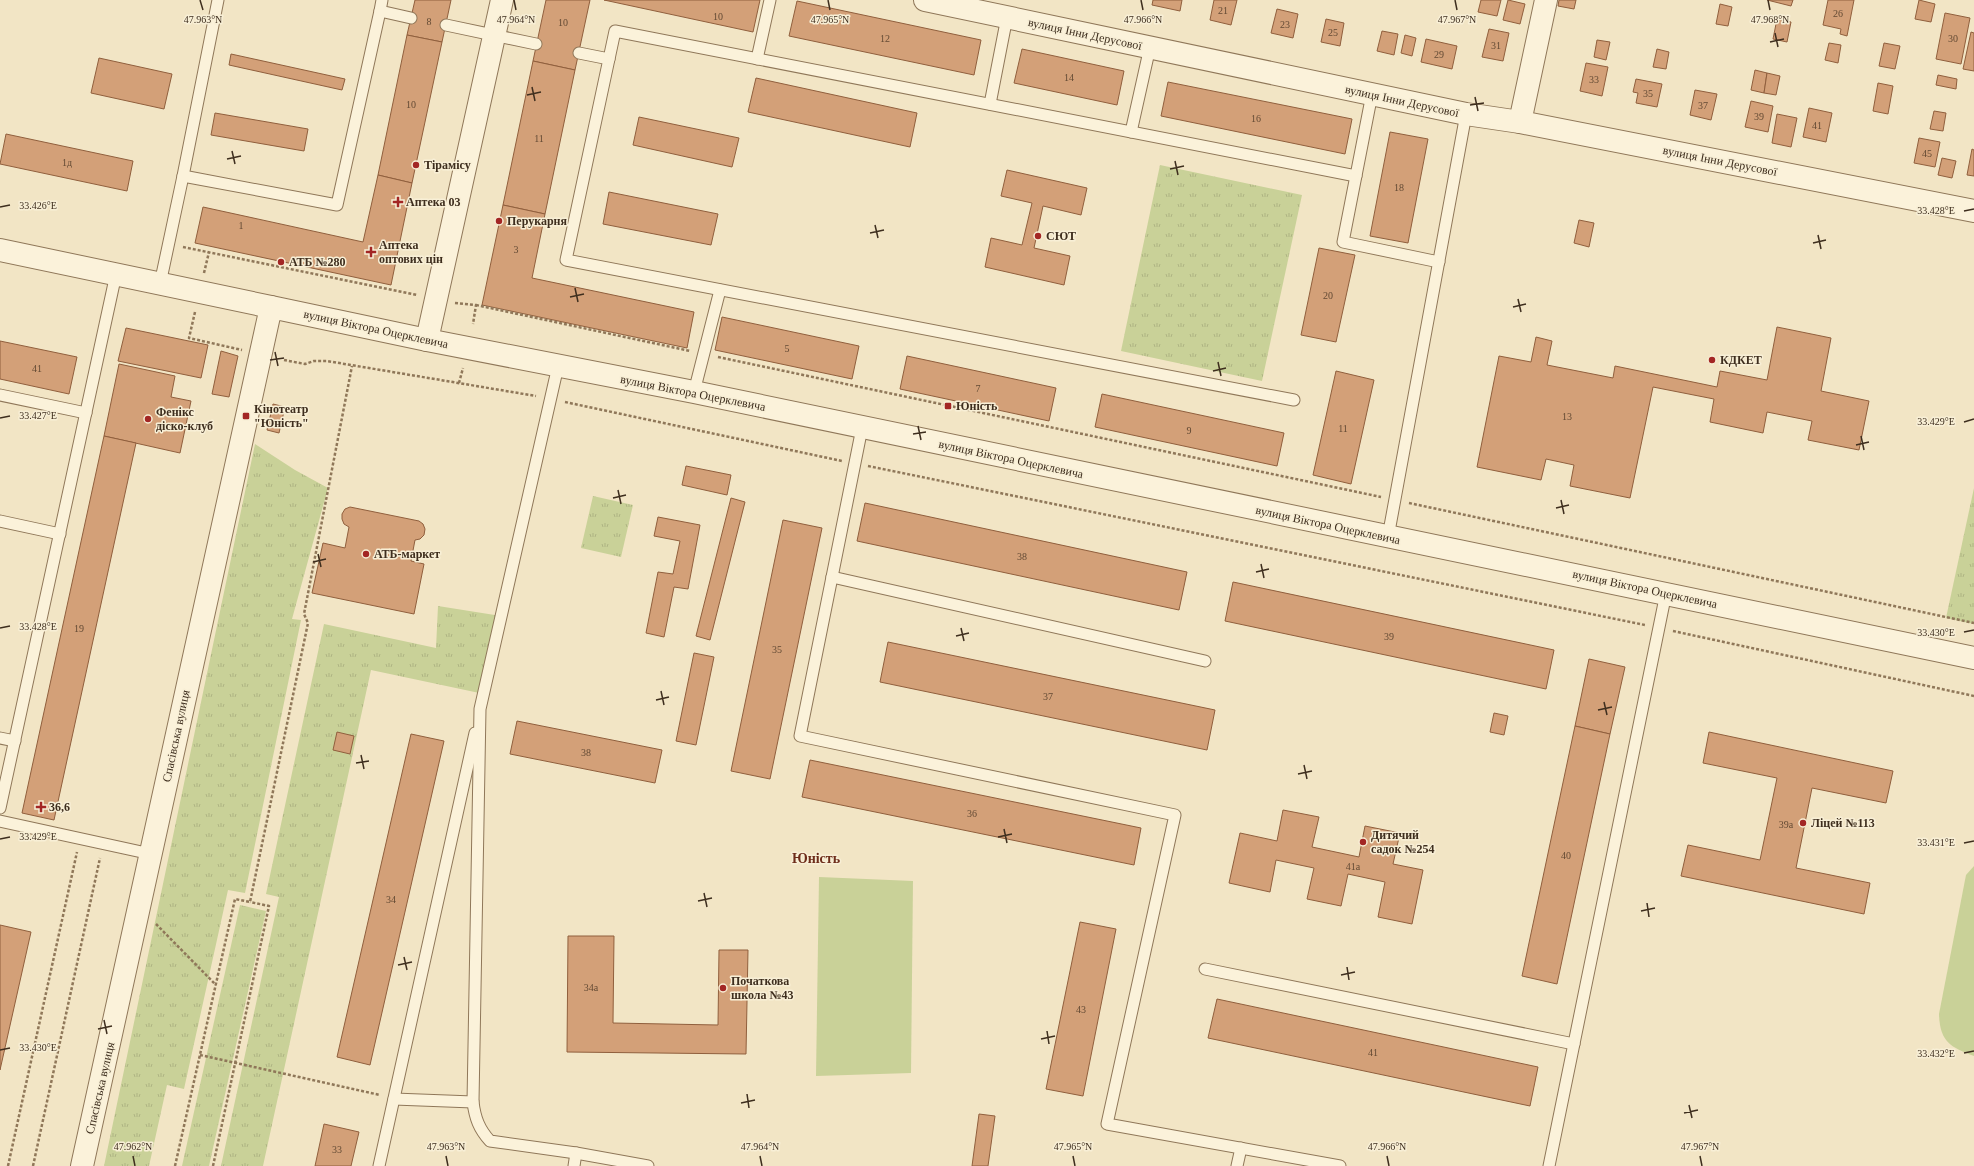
<svg xmlns="http://www.w3.org/2000/svg" width="1974" height="1166" viewBox="0 0 1974 1166" font-family="'Times New Roman',serif">
<defs>
<pattern id="grass-tufts" width="24" height="20" patternUnits="userSpaceOnUse"><rect width="24" height="20" fill="#c9d198"/><path d="M3 7l-1-3M5 7V3M7 7l1-3M15 17l-1-3M17 17v-4M19 17l1-3" fill="none" stroke="#aeb483"/></pattern>
</defs>
<rect width="100%" height="100%" fill="#f2e5c5"/>
<!-- grass -->
<g fill="url(#grass-tufts)">
<polygon points="1160,165 1302,195 1262,381 1121,351"/>
<polygon points="255,444 295,470 328,488 292,619 301,620 245,893 228,890 184,1089 167,1085 149,1166 104,1166"/>
<polygon points="1974,488 1974,624 1946,618"/>
<polygon points="593,496 633,505 621,557 581,548"/>
<polygon points="438,606 501,616 484,694 371,670 263,1166 221,1166 279,897 266,894 324,624 436,648"/>
<polygon points="240,905 266,911 209,1166 182,1166"/>
</g>
<!-- garden -->
<g fill="#c9d198">
<path d="M1974,866V1056C1950,1047 1940,1042 1939,1014L1966,875Z"/>
<polygon points="819,877 913,881 911,1073 816,1076"/>
</g>
<!-- building -->
<g fill="#d3a078" stroke="#905f3d">
<polygon points="415,0 451,0 442,42 407,35"/>
<polygon points="546,0 590,0 575,70 533,61"/>
<polygon points="604,0 760,0 753,32"/>
<polygon points="1153,0 1182,0 1180,11 1152,5"/>
<polygon points="1214,0 1237,0 1231,25 1210,20"/>
<polygon points="1481,0 1501,0 1497,16 1478,12"/>
<polygon points="1508,0 1525,4 1520,24 1503,20"/>
<polygon points="1559,0 1576,0 1574,9 1558,6"/>
<polygon points="1767,0 1793,0 1791,6"/>
<polygon points="1828,0 1854,0 1847,36 1840,34 1841,29 1823,25"/>
<polygon points="1919,0 1935,4 1931,22 1915,19"/>
<polygon points="797,1 981,40 974,75 789,36"/>
<polygon points="1720,4 1732,7 1728,26 1716,24"/>
<polygon points="1277,9 1298,14 1293,38 1271,33"/>
<polygon points="1945,13 1970,18 1961,64 1936,59"/>
<polygon points="1326,19 1344,23 1340,46 1321,42"/>
<polygon points="1777,19 1791,22 1787,42 1773,39"/>
<polygon points="1489,29 1509,33 1503,61 1482,57"/>
<polygon points="1382,31 1398,34 1394,55 1377,51"/>
<polygon points="1971,32 1974,33 1974,71 1963,69"/>
<polygon points="407,35 442,42 412,183 378,175"/>
<polygon points="1405,35 1416,38 1412,56 1401,53"/>
<polygon points="1426,39 1457,46 1452,69 1421,62"/>
<polygon points="1597,40 1610,42 1606,60 1594,57"/>
<polygon points="1829,43 1841,45 1838,63 1825,60"/>
<polygon points="1884,43 1900,46 1895,69 1879,66"/>
<polygon points="1022,49 1124,71 1117,105 1014,83"/>
<polygon points="1657,49 1669,52 1666,69 1653,67"/>
<polygon points="231,54 345,79 342,90 229,65"/>
<polygon points="99,58 172,74 164,109 91,93"/>
<polygon points="533,61 575,70 545,214 503,205"/>
<polygon points="1586,63 1608,67 1602,96 1580,91"/>
<polygon points="1755,70 1767,73 1764,93 1751,90"/>
<polygon points="1767,73 1780,76 1776,95 1764,93"/>
<polygon points="1938,75 1957,79 1956,89 1936,85"/>
<polygon points="756,78 917,113 910,147 748,112"/>
<polygon points="1636,79 1662,84 1657,107 1636,103 1638,93 1633,92"/>
<polygon points="1168,82 1352,119 1345,154 1161,116"/>
<polygon points="1878,83 1893,86 1888,114 1873,111"/>
<polygon points="1695,90 1717,94 1711,120 1690,115"/>
<polygon points="1751,101 1773,106 1768,132 1745,127"/>
<polygon points="1809,108 1832,113 1826,142 1803,137"/>
<polygon points="1934,111 1946,113 1943,131 1930,129"/>
<polygon points="215,113 308,129 304,151 211,135"/>
<polygon points="1777,114 1797,118 1791,147 1772,143"/>
<polygon points="639,117 739,138 732,167 633,145"/>
<polygon points="1390,132 1428,139 1408,243 1370,236"/>
<polygon points="6,134 133,161 127,191 0,164"/>
<polygon points="1919,138 1940,142 1935,167 1914,163"/>
<polygon points="1972,149 1974,150 1974,176 1967,175"/>
<polygon points="1942,158 1956,161 1952,178 1938,175"/>
<polygon points="1007,170 1087,188 1081,215 1043,206 1034,248 1070,256 1064,285 985,267 991,238 1022,245 1032,203 1001,196"/>
<polygon points="378,175 412,183 391,285 195,243 203,207 363,242"/>
<polygon points="609,192 718,214 711,245 603,224"/>
<polygon points="503,205 545,214 532,278 694,312 687,348 482,305"/>
<polygon points="1579,220 1594,223 1589,247 1574,243"/>
<polygon points="1319,248 1355,255 1336,342 1301,335"/>
<polygon points="722,317 859,346 852,379 715,350"/>
<polygon points="1777,327 1831,338 1821,391 1869,401 1859,450 1808,440 1812,421 1767,412 1763,433 1710,422 1714,399 1653,387 1630,498 1570,486 1574,465 1546,459 1541,480 1477,467 1499,356 1531,362 1536,337 1552,341 1547,365 1613,378 1615,366 1717,387 1720,371 1767,380"/>
<polygon points="126,328 208,345 201,378 118,361"/>
<polygon points="0,341 77,357 69,394 0,379"/>
<polygon points="221,351 238,356 229,397 212,394"/>
<polygon points="907,356 1056,388 1049,421 900,389"/>
<polygon points="119,364 175,376 171,397 191,401 180,453 104,436"/>
<polygon points="1336,371 1374,380 1351,484 1313,475"/>
<polygon points="1102,394 1284,433 1277,466 1095,427"/>
<polygon points="273,404 285,407 279,433 267,430"/>
<polygon points="104,436 136,443 54,820 22,813"/>
<polygon points="686,466 731,475 727,495 682,485"/>
<polygon points="731,498 745,502 710,640 696,636"/>
<polygon points="865,503 1187,572 1179,610 857,541"/>
<polygon points="350,507 419,521 423,524 425,529 424,535 420,539 415,540 411,561 424,564 414,614 312,593 323,543 345,548 349,527 344,524 342,519 342,514 345,509"/>
<polygon points="658,517 700,525 688,589 674,587 664,637 646,633 658,572 673,574 680,541 654,536"/>
<polygon points="783,520 822,528 770,779 731,771"/>
<polygon points="1233,582 1554,650 1546,689 1225,621"/>
<polygon points="888,642 1215,710 1207,750 880,682"/>
<polygon points="694,653 714,657 696,745 676,741"/>
<polygon points="1589,659 1625,667 1610,734 1575,726"/>
<polygon points="1494,713 1508,716 1504,735 1490,732"/>
<polygon points="517,721 662,750 655,783 510,754"/>
<polygon points="1575,726 1610,734 1557,984 1522,976"/>
<polygon points="337,732 354,736 350,754 333,750"/>
<polygon points="1709,732 1893,771 1886,803 1812,788 1796,868 1870,883 1864,914 1681,876 1688,845 1760,860 1777,778 1703,763"/>
<polygon points="411,734 444,741 370,1065 337,1057"/>
<polygon points="810,760 1141,828 1134,865 802,797"/>
<polygon points="1283,810 1319,817 1312,847 1359,857 1365,826 1400,833 1393,864 1423,870 1412,924 1378,917 1385,882 1348,874 1341,906 1307,899 1314,868 1276,860 1270,892 1229,883 1240,833 1277,841"/>
<polygon points="1080,922 1116,929 1083,1096 1046,1089"/>
<polygon points="0,925 31,932 0,1070"/>
<polygon points="568,936 614,936 613,1023 718,1025 719,950 748,950 746,1054 567,1052"/>
<polygon points="1217,999 1538,1067 1530,1106 1208,1038"/>
<polygon points="979,1114 995,1116 988,1166 972,1166"/>
<polygon points="324,1124 359,1132 351,1166 315,1166"/>
</g>
<g fill="none" stroke-linecap="round" stroke-linejoin="round">
<!-- service casing -->
<g stroke="#8f7759" stroke-width="13">
<g id="service">
<polyline points="382,0 380,11 411,18"/>
<polyline points="446,25 536,44"/>
<polyline points="579,53 609,59 566,260 1294,400"/>
<polyline points="609,59 615,31 1356,176"/>
<polyline points="757,59 770,0"/>
<polyline points="1372,94 1343,242 1439,262"/>
<polyline points="990,104 1007,17"/>
<polyline points="1131,132 1150,47"/>
<polyline points="183,176 218,0"/>
<polyline points="160,284 183,176 337,205 380,11"/>
<path d="M558,366L480,709L473,1102C475,1118 479,1129 490,1141L576,1153L648,1166"/>
<polyline points="694,392 720,290"/>
<polyline points="0,395 86,413"/>
<polyline points="862,428 800,736 1175,815 1107,1124 1340,1166"/>
<polyline points="0,521 60,534"/>
<polyline points="1388,537 1466,114"/>
<polyline points="832,577 1205,661"/>
<polyline points="0,738 15,741"/>
<polyline points="0,808 116,274"/>
<polyline points="0,821 151,854"/>
<polyline points="1205,969 1574,1044"/>
<polyline points="394,1099 473,1102"/>
<polyline points="379,1166 475,733"/>
<polyline points="574,1166 576,1153"/>
<polyline points="1237,1166 1241,1148"/>
<polyline points="1549,1166 1666,593"/>
</g>
</g>
<!-- minor casing -->
<g stroke="#8f7759" stroke-width="24">
<g id="minor">
<polyline points="925,0 1466,114 1520,122 1974,211"/>
<polyline points="1520,122 1546,0"/>
<polyline points="0,250 271,307"/>
</g>
</g>
<!-- tertiary casing -->
<g stroke="#8f7759" stroke-width="24">
<g id="tertiary">
<polyline points="427,340 502,0"/>
<polyline points="82,1166 271,307 427,340 694,392 1974,658"/>
</g>
</g>
<!-- path -->
<g stroke="#8f7759" stroke-width="2.5" stroke-dasharray="3 2" stroke-linecap="butt">
<polyline points="183,247 417,295"/>
<polyline points="204,273 209,252"/>
<polyline points="455,303 476,305 473,324"/>
<polyline points="476,305 690,351"/>
<polyline points="195,312 189,338 242,350"/>
<polyline points="718,357 1381,497"/>
<polyline points="284,360 305,364 314,361 327,361 536,396"/>
<polyline points="459,383 463,368"/>
<polyline points="565,402 842,461"/>
<polyline points="868,466 1645,625"/>
<polyline points="1409,503 1974,623"/>
<polyline points="1673,631 1974,696"/>
<polyline points="156,924 216,985"/>
<polyline points="200,1055 380,1095"/>
<polyline points="8,1166 77,852"/>
<polyline points="33,1166 100,858"/>
<polyline points="175,1166 235,899 250,902 308,623 304,614 352,366"/>
<polyline points="213,1166 269,906 250,902"/>
</g>
<!-- service -->
<use href="#service" stroke="#fbf2da" stroke-width="11"/>
<!-- minor -->
<use href="#minor" stroke="#fbf2da" stroke-width="22"/>
<!-- tertiary -->
<use href="#tertiary" stroke="#fbf2da" stroke-width="22"/>
</g>
<!-- ticks -->
<path fill="none" stroke="#3e2e1e" stroke-width="1.5" d="M200,0L203,10M514,0L516,10M828,0L830,10M1141,0L1143,10M1455,0L1457,10M1768,0L1770,10M1775,33L1778,47M1770,42L1784,39M532,87L535,101M527,95L541,92M1475,97L1478,111M1470,105L1484,103M232,151L235,164M227,159L241,156M1175,161L1178,175M1170,169L1184,166M0,207L10,205M1964,211L1974,209M875,225L878,238M870,233L884,230M1818,235L1821,249M1813,243L1826,240M575,288L578,302M570,297L584,294M1518,299L1521,312M1513,307L1526,304M275,352L278,366M270,360L284,358M1218,362L1221,376M1213,371L1226,368M0,418L10,416M1964,422L1974,419M918,426L921,440M913,434L926,432M1861,436L1864,450M1856,445L1869,442M618,490L621,504M613,498L626,495M1561,500L1564,514M1556,508L1569,505M318,554L321,567M313,562L326,559M1261,564L1264,578M1256,572L1269,569M0,628L10,626M961,628L964,641M1964,632L1974,630M956,636L969,633M661,691L664,705M656,700L669,697M1604,702L1607,715M1598,710L1612,707M361,755L364,769M356,763L369,761M1304,765L1307,779M1298,774L1312,771M1004,829L1007,843M998,837L1012,834M0,839L10,837M1964,843L1974,841M704,893L707,907M698,901L712,898M1647,903L1649,917M1641,911L1655,908M404,957L407,970M398,965L412,962M1347,967L1349,980M1341,975L1355,972M104,1020L107,1034M98,1029L112,1026M1047,1031L1049,1044M1041,1039L1055,1036M0,1050L10,1048M1964,1053L1974,1051M747,1094L749,1108M741,1103L755,1100M1689,1105L1692,1118M1684,1113L1698,1110M133,1156L135,1166M446,1156L448,1166M760,1156L762,1166M1073,1156L1075,1166M1387,1156L1389,1166M1700,1156L1702,1166"/>
<!-- markers -->
<g fill="#a32624" stroke="#f8efd6" stroke-width="1.5">
<circle cx="416" cy="165" r="4"/>
<path d="M396 196h4v4h4v4h-4v4h-4v-4h-4v-4h4z"/>
<circle cx="499" cy="221" r="4"/>
<circle cx="1038" cy="236" r="4"/>
<path d="M369 246h4v4h4v4h-4v4h-4v-4h-4v-4h4z"/>
<circle cx="281" cy="262" r="4"/>
<circle cx="1712" cy="360" r="4"/>
<rect x="944" y="402" width="8" height="8" rx="2"/>
<rect x="242" y="412" width="8" height="8" rx="2"/>
<circle cx="148" cy="419" r="4"/>
<circle cx="366" cy="554" r="4"/>
<path d="M39 801h4v4h4v4h-4v4h-4v-4h-4v-4h4z"/>
<circle cx="1803" cy="823" r="4"/>
<circle cx="1363" cy="842" r="4"/>
<circle cx="723" cy="988" r="4"/>
</g>
<g text-anchor="middle" dominant-baseline="central" stroke-width="3" stroke-linejoin="round" paint-order="stroke">
<!-- number labels -->
<g font-size="10" fill="#634a34">
<text x="1223" y="10">21</text>
<text x="1838" y="13">26</text>
<text x="718" y="16">10</text>
<text x="429" y="21">8</text>
<text x="563" y="22">10</text>
<text x="1285" y="24">23</text>
<text x="1333" y="32">25</text>
<text x="885" y="38">12</text>
<text x="1953" y="38">30</text>
<text x="1496" y="45">31</text>
<text x="1439" y="54">29</text>
<text x="1069" y="77">14</text>
<text x="1594" y="79">33</text>
<text x="1648" y="93">35</text>
<text x="411" y="104">10</text>
<text x="1703" y="105">37</text>
<text x="1759" y="116">39</text>
<text x="1256" y="118">16</text>
<text x="1817" y="125">41</text>
<text x="539" y="138">11</text>
<text x="1927" y="153">45</text>
<text x="67" y="162">1д</text>
<text x="1399" y="187">18</text>
<text x="241" y="225">1</text>
<text x="516" y="249">3</text>
<text x="1328" y="295">20</text>
<text x="787" y="348">5</text>
<text x="37" y="368">41</text>
<text x="978" y="388">7</text>
<text x="1567" y="416">13</text>
<text x="1343" y="428">11</text>
<text x="1189" y="430">9</text>
<text x="1022" y="556">38</text>
<text x="79" y="628">19</text>
<text x="1389" y="636">39</text>
<text x="777" y="649">35</text>
<text x="1048" y="696">37</text>
<text x="586" y="752">38</text>
<text x="972" y="813">36</text>
<text x="1786" y="824">39а</text>
<text x="1566" y="855">40</text>
<text x="1353" y="866">41а</text>
<text x="391" y="899">34</text>
<text x="591" y="987">34а</text>
<text x="1081" y="1009">43</text>
<text x="1373" y="1052">41</text>
<text x="337" y="1149">33</text>
</g>
<!-- street labels -->
<g font-size="12" fill="#3e2e1e" stroke="#f8efd6">
<text transform="translate(1085 34) rotate(12)">вулиця Інни Дерусової</text>
<text transform="translate(1402 101) rotate(12)">вулиця Інни Дерусової</text>
<text transform="translate(1720 161) rotate(11)">вулиця Інни Дерусової</text>
<text transform="translate(376 329) rotate(12)">вулиця Віктора Оцерклевича</text>
<text transform="translate(693 393) rotate(11)">вулиця Віктора Оцерклевича</text>
<text transform="translate(1011 459) rotate(12)">вулиця Віктора Оцерклевича</text>
<text transform="translate(1328 525) rotate(12)">вулиця Віктора Оцерклевича</text>
<text transform="translate(1645 589) rotate(12)">вулиця Віктора Оцерклевича</text>
<text transform="translate(176 736) rotate(-78)">Спасівська вулиця</text>
<text transform="translate(100 1088) rotate(-77)">Спасівська вулиця</text>
</g>
<!-- poi labels -->
<g font-size="12" font-weight="bold" fill="#3e2e1e" stroke="#f8efd6" text-anchor="start">
<text x="424" y="165">Тірамісу</text>
<text x="406" y="202">Аптека 03</text>
<text x="507" y="221">Перукарня</text>
<text x="1046" y="236">СЮТ</text>
<text x="379" y="245">Аптека<tspan x="379" dy="14">оптових цін</tspan></text>
<text x="289" y="262">АТБ №280</text>
<text x="1720" y="360">КДКЕТ</text>
<text x="956" y="406">Юність</text>
<text x="254" y="409">Кінотеатр<tspan x="254" dy="14">"Юність"</tspan></text>
<text x="156" y="412">Фенікс<tspan x="156" dy="14">діско-клуб</tspan></text>
<text x="374" y="554">АТБ-маркет</text>
<text x="49" y="807">36,6</text>
<text x="1811" y="823">Ліцей №113</text>
<text x="1371" y="835">Дитячий<tspan x="1371" dy="14">садок №254</tspan></text>
<text x="731" y="981">Початкова<tspan x="731" dy="14">школа №43</tspan></text>
</g>
<!-- quarter labels -->
<g font-size="14" font-weight="bold" fill="#6e2d1a" stroke="#f8efd6">
<text x="816" y="858">Юність</text>
</g>
</g>
<g font-size="10" text-anchor="middle" fill="#3e2e1e" stroke="#f8efd6" stroke-width="3" stroke-linejoin="round" paint-order="stroke">
<text x="203" y="23">47.963°N</text>
<text x="516" y="23">47.964°N</text>
<text x="830" y="23">47.965°N</text>
<text x="1143" y="23">47.966°N</text>
<text x="1457" y="23">47.967°N</text>
<text x="1770" y="23">47.968°N</text>
<text x="38" y="209">33.426°E</text>
<text x="1936" y="214">33.428°E</text>
<text x="38" y="419">33.427°E</text>
<text x="1936" y="425">33.429°E</text>
<text x="38" y="630">33.428°E</text>
<text x="1936" y="636">33.430°E</text>
<text x="38" y="840">33.429°E</text>
<text x="1936" y="846">33.431°E</text>
<text x="38" y="1051">33.430°E</text>
<text x="1936" y="1057">33.432°E</text>
<text x="133" y="1150">47.962°N</text>
<text x="446" y="1150">47.963°N</text>
<text x="760" y="1150">47.964°N</text>
<text x="1073" y="1150">47.965°N</text>
<text x="1387" y="1150">47.966°N</text>
<text x="1700" y="1150">47.967°N</text>
</g>
</svg>
